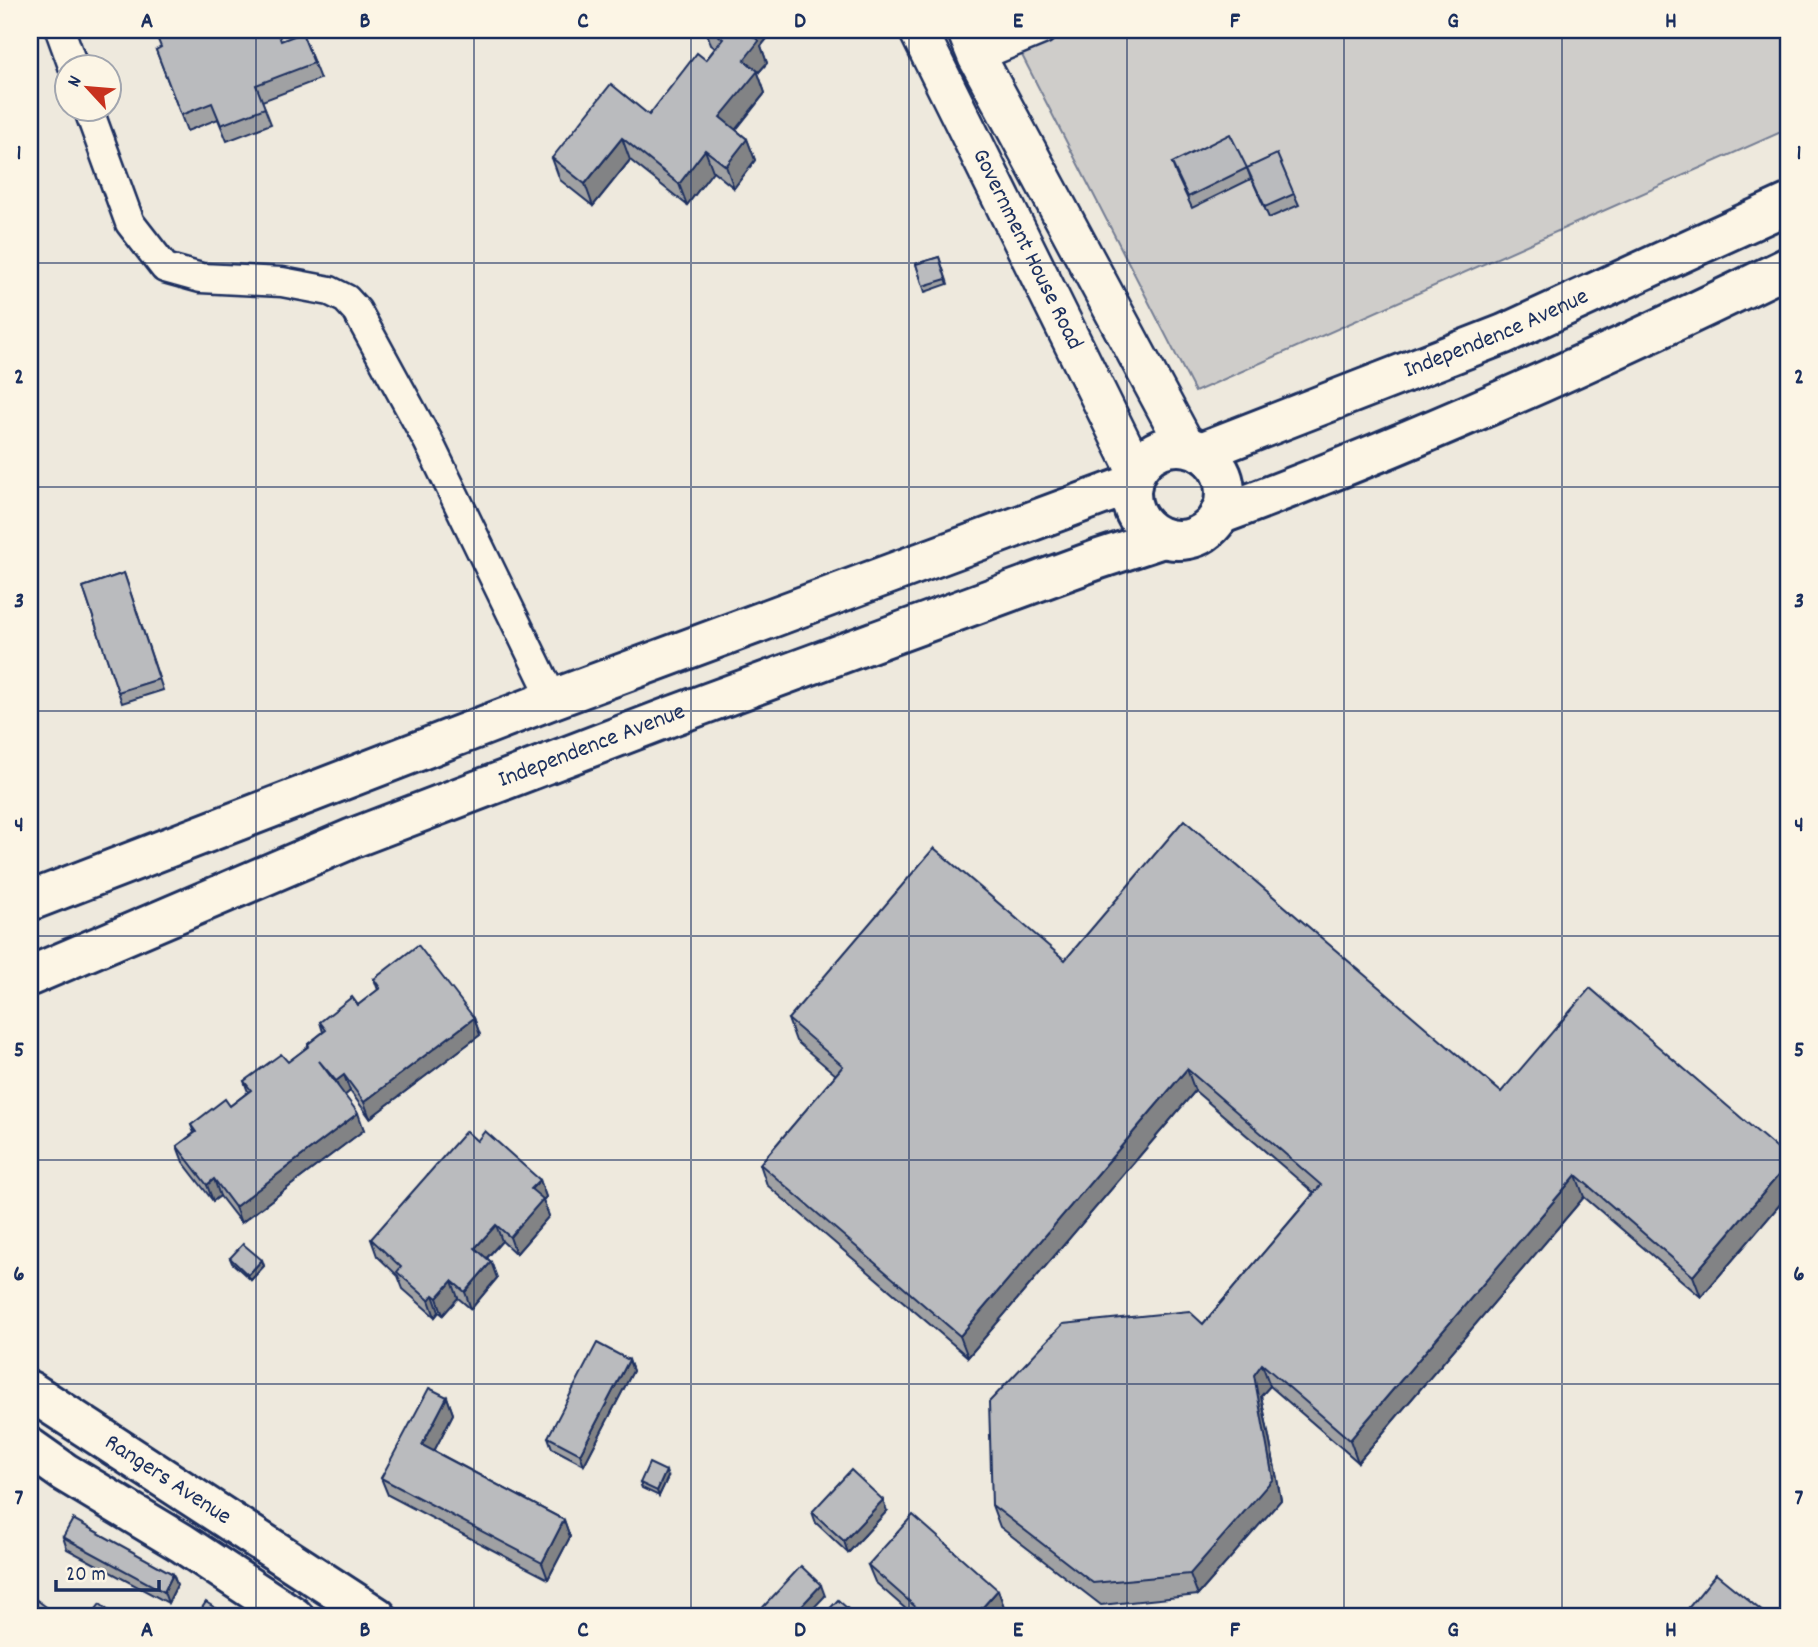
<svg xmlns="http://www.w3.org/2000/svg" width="1818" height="1647" viewBox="0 0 1818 1647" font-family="Dekko,sans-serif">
<rect width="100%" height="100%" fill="#eee9dd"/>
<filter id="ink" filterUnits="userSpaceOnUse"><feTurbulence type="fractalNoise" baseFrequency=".0143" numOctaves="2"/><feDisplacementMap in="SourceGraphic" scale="14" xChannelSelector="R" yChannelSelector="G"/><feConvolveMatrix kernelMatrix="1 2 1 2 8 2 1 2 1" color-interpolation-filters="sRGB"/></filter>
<g filter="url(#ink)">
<!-- green -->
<polygon fill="#cfcdca" stroke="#757e94" stroke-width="2" points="1009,30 1788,30 1788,129 1195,392"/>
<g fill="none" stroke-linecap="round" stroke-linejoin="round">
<!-- minor casing -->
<g stroke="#1b2f5e" stroke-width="33">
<g id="minor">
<polyline points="60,30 73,66"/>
<polyline points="977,57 1042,30"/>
<polyline points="88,108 130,223 165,268 201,278 282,282 330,291 346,299 357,311 428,441 553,699"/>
</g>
</g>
<!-- tertiary casing -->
<g stroke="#1b2f5e" stroke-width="42">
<g id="tertiary">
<path id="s1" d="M918,30L1136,471"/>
<polyline points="966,30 977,57 1186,446"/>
</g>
</g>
<!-- secondary casing -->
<g stroke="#1b2f5e" stroke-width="44">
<g id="secondary">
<path id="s2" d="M30,1391L377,1617"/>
<polyline points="30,1448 64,1472 182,1543 294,1617"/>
</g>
</g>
<!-- primary casing -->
<g stroke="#1b2f5e" stroke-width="44">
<g id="primary">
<circle cx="1178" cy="493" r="47"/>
<path id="s3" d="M1201,452L1504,334L1788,204"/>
<path d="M1219,515C1413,443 1602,358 1788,267"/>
<polyline points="30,901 553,699 1132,484"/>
<path id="s4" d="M30,976L353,838L672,716L1099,559L1163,538"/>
</g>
</g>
<!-- minor -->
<use href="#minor" stroke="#fcf5e5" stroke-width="28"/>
<!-- tertiary -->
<use href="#tertiary" stroke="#fcf5e5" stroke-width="37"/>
<!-- secondary -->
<use href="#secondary" stroke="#fcf5e5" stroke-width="38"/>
<!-- primary -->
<use href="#primary" stroke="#fcf5e5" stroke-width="38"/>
</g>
<!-- wall -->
<g fill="#a0a1a3" stroke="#1b2f5e" stroke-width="2">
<polygon points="706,30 774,30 761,46 767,63 758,73 765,93 736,130 747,139 755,160 734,188 713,171 687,205 630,160 593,206 560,180 552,158 649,115 706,60 715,48 711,45"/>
<polygon points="302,33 320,79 262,101 271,124 227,141 218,119 187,131 156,50 281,41"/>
<polygon points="1172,163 1247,168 1251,179 1192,208 1176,174"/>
<polygon points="1247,168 1294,194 1299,205 1269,218"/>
<polygon points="939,257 948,284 925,292 916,264"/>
<polygon points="124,573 163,690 122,703 83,587"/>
<polygon points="1065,960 1501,1092 1788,1158 1788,1195 1701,1297 1584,1197 1358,1462 1270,1386 1261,1396 1281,1500 1198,1595 1101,1605 1000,1527 992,1505 1203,1324 1314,1193 1195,1091 968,1357 767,1185 760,1164 836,1075 796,1041 788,1019"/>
<polygon points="374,979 474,1018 480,1035 370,1118 350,1091 344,1096 364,1130 241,1223 220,1196 213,1201 183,1162 177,1146 194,1133 191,1125 230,1106 248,1092 244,1081 288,1062 308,1047 308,1044 323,1032 320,1022 358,1005 378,990"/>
<polygon points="477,1141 540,1180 546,1197 543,1200 549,1216 516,1254 502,1241 487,1258 491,1262 497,1278 471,1309 458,1298 443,1315 439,1312 435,1317 403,1289 398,1276 377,1256 371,1239"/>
<polygon points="230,1258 262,1260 264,1266 251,1280 232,1263"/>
<polygon points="629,1360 633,1371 584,1465 552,1448 548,1437"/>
<polygon points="447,1397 453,1414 434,1451 564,1520 570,1537 548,1579 388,1495 381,1478"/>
<polygon points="668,1477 659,1496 642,1488 640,1483"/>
<polygon points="887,1511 848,1553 816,1523 812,1512"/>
<polygon points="63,1537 173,1574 177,1585 168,1603 67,1549"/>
<polygon points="868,1565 998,1590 1004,1607 995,1617 915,1617 875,1582"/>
</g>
<!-- shaded-wall -->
<g fill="#828385" stroke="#1b2f5e" stroke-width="2">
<polygon points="749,30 774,30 761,46 767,63 758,73 765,93 728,139 720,117 744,60 747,31"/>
<polygon points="622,138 630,160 593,206 585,184"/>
<polygon points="747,139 755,160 734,188 726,166"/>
<polygon points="705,150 713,171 687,205 679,184"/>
<polygon points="474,1018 480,1035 370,1118 364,1102"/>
<polygon points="1187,1069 1195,1091 968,1357 960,1336"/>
<polygon points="344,1075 350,1091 342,1098 336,1081"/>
<polygon points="358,1113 364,1130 241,1223 235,1207"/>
<polygon points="1788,1164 1788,1195 1701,1297 1693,1276"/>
<polygon points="1576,1175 1584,1197 1358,1462 1350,1440"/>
<polygon points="214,1179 220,1196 213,1201 207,1185"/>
<polygon points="540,1180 546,1197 543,1200 549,1216 516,1254 510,1237 531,1189"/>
<polygon points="496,1225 502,1241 481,1264 475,1248"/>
<polygon points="262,1260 264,1266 251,1280 248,1275"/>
<polygon points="491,1262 497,1278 471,1309 465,1292"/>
<polygon points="452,1281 458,1298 443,1315 437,1298"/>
<polygon points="433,1295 439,1312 435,1317 429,1300"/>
<polygon points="629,1360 633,1371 584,1465 580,1454"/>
<polygon points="1262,1364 1270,1386 1261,1396 1281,1500 1198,1595 1190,1574 1254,1375"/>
<polygon points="447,1397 453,1414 429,1461 422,1445"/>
<polygon points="666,1471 668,1477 659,1496 657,1491"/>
<polygon points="883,1500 887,1511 848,1553 844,1541"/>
<polygon points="33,1510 35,1515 30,1523 30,1514"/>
<polygon points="564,1520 570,1537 548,1579 542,1563"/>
<polygon points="173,1574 177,1585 168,1603 164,1592"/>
<polygon points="821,1585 825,1596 805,1617 791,1617"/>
<polygon points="998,1590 1004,1607 995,1617 974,1617"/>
</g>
<!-- building -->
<g fill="#babbbe" stroke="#1b2f5e" stroke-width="2">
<polygon points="154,30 277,30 281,41 302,33 314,63 256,85 265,108 221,125 212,103 181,115 156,50 161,47"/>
<polygon points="712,30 749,30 747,31 759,41 744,60 758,71 720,117 747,139 726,166 705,150 679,184 622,138 585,184 552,158 611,84 649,115 697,53 706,60 723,39"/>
<polygon points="1230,134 1247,168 1188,197 1172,163"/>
<polygon points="1277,154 1294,194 1265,207 1247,168"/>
<polygon points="939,257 946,279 923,286 916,264"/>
<polygon points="124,573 159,679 118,692 83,587"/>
<polygon points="1184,820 1501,1092 1590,988 1788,1158 1788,1164 1693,1276 1576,1175 1350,1440 1262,1364 1254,1375 1273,1479 1190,1574 1093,1583 992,1505 989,1402 1063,1324 1189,1311 1203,1324 1321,1185 1187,1069 960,1336 760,1164 843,1066 788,1019 934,848 1065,960"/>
<polygon points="418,945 474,1018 364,1102 344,1075 336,1081 319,1061 358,1113 235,1207 214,1179 207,1185 177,1146 196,1132 191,1125 225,1099 230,1106 251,1090 244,1081 281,1054 288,1062 309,1046 308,1044 326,1030 320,1022 352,997 358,1005 380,988 374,979"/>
<polygon points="466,1131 477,1141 485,1131 540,1180 531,1189 543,1199 510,1237 496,1225 475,1248 491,1262 465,1292 452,1281 437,1298 433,1295 429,1300 397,1272 401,1267 371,1239"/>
<polygon points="243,1244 262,1260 248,1275 230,1258"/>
<polygon points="597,1343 629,1360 580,1454 548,1437"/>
<polygon points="429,1388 447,1397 422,1445 564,1520 542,1563 381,1478"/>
<polygon points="649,1463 666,1471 657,1491 640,1483"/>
<polygon points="851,1470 883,1500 844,1541 812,1512"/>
<polygon points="913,1515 998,1590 974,1617 927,1617 868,1565"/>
<polygon points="73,1519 173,1574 164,1592 63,1537"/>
<polygon points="801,1566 821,1585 791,1617 754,1617"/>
<polygon points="1716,1574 1769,1617 1681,1617"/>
<polygon points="30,1595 60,1617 30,1617"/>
<polygon points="838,1600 857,1617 822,1617"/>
<polygon points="206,1602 229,1617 196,1617"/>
<polygon points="100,1604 110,1612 107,1617 90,1617"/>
</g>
</g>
<!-- grid -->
<path fill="none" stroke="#1b2f5e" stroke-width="2" stroke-opacity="0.55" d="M256,30V1617M474,30V1617M691,30V1617M909,30V1617M1127,30V1617M1344,30V1617M1562,30V1617M30,263H1788M30,487H1788M30,711H1788M30,936H1788M30,1160H1788M30,1384H1788"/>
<g text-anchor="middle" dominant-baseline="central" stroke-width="6" stroke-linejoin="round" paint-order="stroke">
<!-- street labels -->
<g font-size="24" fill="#1b2f5e" stroke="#fcf5e5">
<text stroke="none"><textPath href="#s1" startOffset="245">Government House Road</textPath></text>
<text stroke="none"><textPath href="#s3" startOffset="318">Independence Avenue</textPath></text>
<text stroke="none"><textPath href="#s4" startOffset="607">Independence Avenue</textPath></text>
<text stroke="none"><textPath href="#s2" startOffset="164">Rangers Avenue</textPath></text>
</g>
</g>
<!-- margin -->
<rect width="1818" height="1647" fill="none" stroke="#fcf5e5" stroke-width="77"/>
<!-- north arrow -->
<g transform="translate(88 88) rotate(296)"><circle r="33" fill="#fcf5e5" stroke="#a2a6af" stroke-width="2"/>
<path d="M0-5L12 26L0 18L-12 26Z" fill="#c8321e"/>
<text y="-10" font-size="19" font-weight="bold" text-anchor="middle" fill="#1b2f5e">N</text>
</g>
<!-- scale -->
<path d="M56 1580v10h103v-10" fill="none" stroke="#1b2f5e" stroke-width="3.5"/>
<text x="66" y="1580" font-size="21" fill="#1b2f5e" stroke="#fcf5e5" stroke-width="5" paint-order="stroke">20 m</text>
<rect x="38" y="38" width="1742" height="1570" fill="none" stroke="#1b2f5e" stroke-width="2.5"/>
<g font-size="23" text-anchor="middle" font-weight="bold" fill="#1b2f5e">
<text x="147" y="27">A</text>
<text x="365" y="27">B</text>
<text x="583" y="27">C</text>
<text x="800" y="27">D</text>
<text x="1018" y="27">E</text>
<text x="1235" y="27">F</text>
<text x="1453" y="27">G</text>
<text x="1671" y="27">H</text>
<text x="19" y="159">1</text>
<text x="1799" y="159">1</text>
<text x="19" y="383">2</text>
<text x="1799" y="383">2</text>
<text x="19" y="607">3</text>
<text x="1799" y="607">3</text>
<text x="19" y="831">4</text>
<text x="1799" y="831">4</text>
<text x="19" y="1056">5</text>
<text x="1799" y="1056">5</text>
<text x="19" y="1280">6</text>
<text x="1799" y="1280">6</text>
<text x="19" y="1504">7</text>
<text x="1799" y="1504">7</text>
<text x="147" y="1636">A</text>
<text x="365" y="1636">B</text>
<text x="583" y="1636">C</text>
<text x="800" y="1636">D</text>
<text x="1018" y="1636">E</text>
<text x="1235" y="1636">F</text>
<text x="1453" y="1636">G</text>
<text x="1671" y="1636">H</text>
</g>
</svg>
